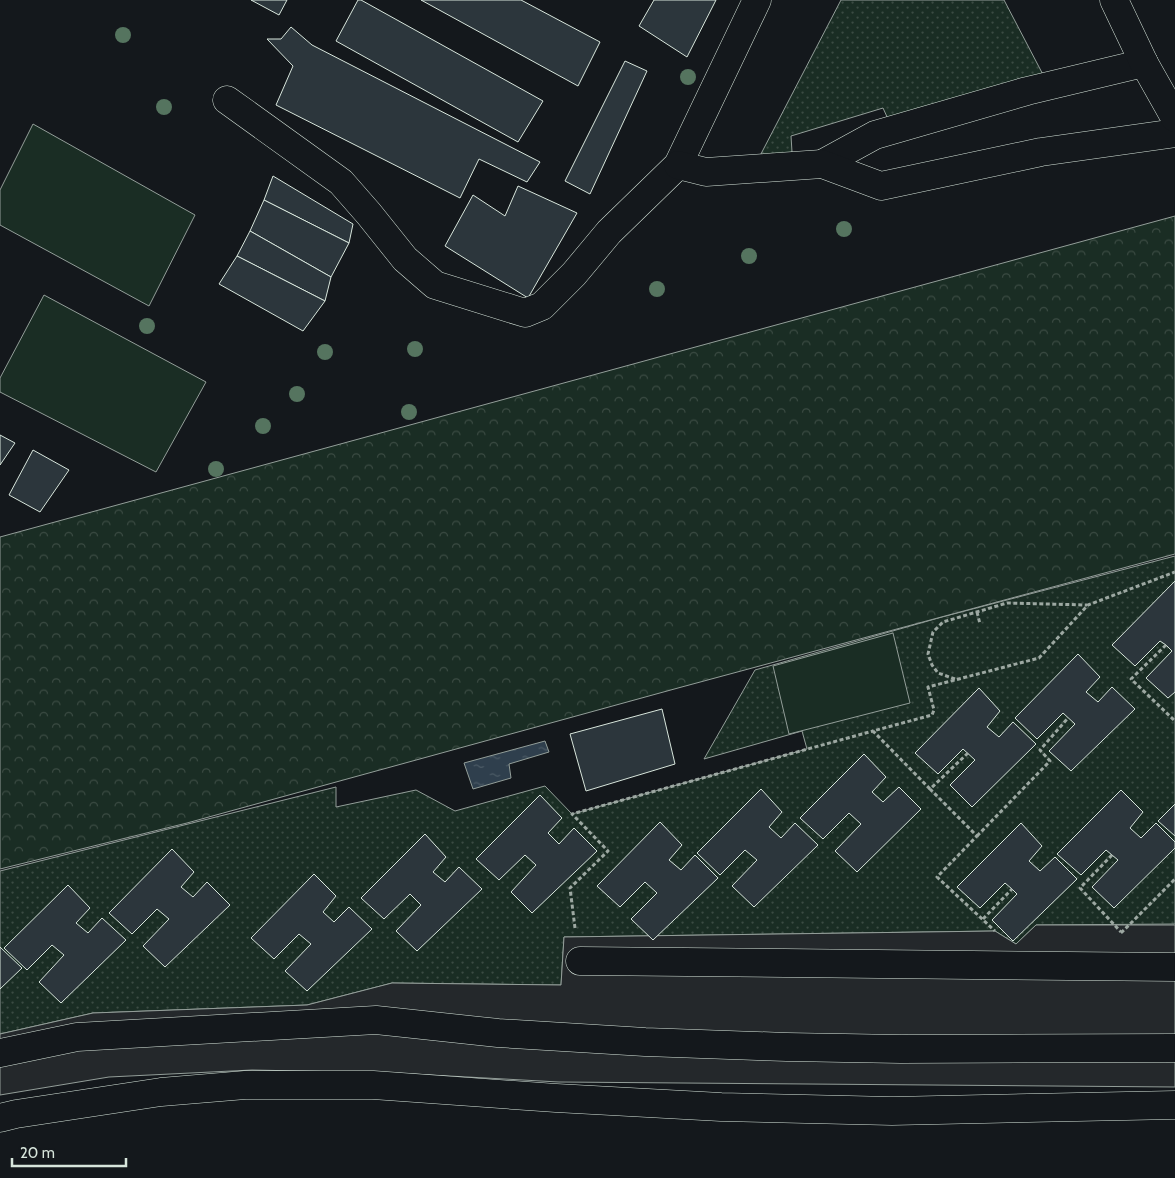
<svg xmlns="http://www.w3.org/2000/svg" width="1175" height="1178" viewBox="0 0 1175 1178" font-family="Cabin,sans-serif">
<defs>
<pattern id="grass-dots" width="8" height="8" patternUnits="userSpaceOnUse" patternTransform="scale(1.25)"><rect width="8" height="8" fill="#1a2d24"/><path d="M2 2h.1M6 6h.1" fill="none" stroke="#3b4b43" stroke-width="1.8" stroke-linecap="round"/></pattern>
<pattern id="forest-crowns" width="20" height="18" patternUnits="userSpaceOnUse" patternTransform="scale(1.25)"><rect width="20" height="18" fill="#1a2d24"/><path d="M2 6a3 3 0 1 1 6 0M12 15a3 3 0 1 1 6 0" fill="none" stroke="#3b4b43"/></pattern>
<pattern id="water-ripples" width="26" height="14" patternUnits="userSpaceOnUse" patternTransform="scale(1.25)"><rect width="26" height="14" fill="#2f3f4d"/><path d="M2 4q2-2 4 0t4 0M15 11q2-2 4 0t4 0" fill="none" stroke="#4c5b66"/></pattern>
</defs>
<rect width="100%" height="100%" fill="#14181c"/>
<!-- grass -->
<g fill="url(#grass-dots)" stroke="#939e99">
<polygon points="841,0 1004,0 1050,88 898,141 883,108 791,136 793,168 750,175"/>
<polygon points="1175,556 1175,924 1036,925 1016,944 995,931 564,937 561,985 392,983 307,1005 93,1013 0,1034 0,871 336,787 336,807 416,790 455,811 545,786 572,814 807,749 802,731 704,759 755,670 942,617"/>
</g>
<!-- forest -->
<polygon fill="url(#forest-crowns)" stroke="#939e99" points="1175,216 1175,554 678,688 187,823 0,869 0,537"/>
<!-- pitch -->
<g fill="#1a2d24" stroke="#939e99">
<polygon points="33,124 195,215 149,306 0,225 0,190"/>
<polygon points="44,295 206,382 156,472 0,392 0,378"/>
<polygon points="893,633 910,703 789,734 773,666"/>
</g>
<!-- parking -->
<polygon fill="#24282b" stroke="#939e99" points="1036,925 1175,925 1175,1087 559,1082 394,1073 252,1070 109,1077 0,1095 0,1034 93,1013 307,1005 392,983 561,985 564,937 995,931 1016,944"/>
<!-- water -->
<polygon fill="url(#water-ripples)" stroke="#939e99" points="545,741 549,752 509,764 511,778 473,789 464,763"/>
<!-- building -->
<g fill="#2c363c" stroke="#d8e6dc">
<polygon points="251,0 287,0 279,15"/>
<polygon points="358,0 361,0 543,101 518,142 336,41"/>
<polygon points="421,0 521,0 600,42 578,86"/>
<polygon points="654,0 716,0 687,57 639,26"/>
<polygon points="291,27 312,45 540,162 527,182 479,159 460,198 276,105 293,66 267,39 281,39"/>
<polygon points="625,61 647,71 590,194 565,181"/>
<polygon points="273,176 353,224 349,243 264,200"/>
<polygon points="518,186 577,213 528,298 445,246 473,195 505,216"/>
<polygon points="264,200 349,243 331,277 250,231"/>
<polygon points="250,231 331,277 325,301 237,256"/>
<polygon points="237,256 325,301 303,331 219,284"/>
<polygon points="0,435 15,443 0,465"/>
<polygon points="33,450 69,470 40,512 9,495"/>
<polygon points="1175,581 1175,692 1168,698 1146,678 1172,651 1166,645 1160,641 1135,666 1112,645"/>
<polygon points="1078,654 1100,677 1086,692 1098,702 1112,687 1135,709 1071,771 1049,751 1075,724 1063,713 1037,739 1015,718"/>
<polygon points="979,688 1000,711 987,727 999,737 1013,722 1036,744 972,807 950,785 975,760 963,749 938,774 915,753"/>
<polygon points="662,709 675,764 586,791 570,734"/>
<polygon points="864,754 886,777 872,792 883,802 899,787 921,809 857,872 835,851 861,824 849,813 823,839 800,818"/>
<polygon points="761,789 782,812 769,827 781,838 795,823 818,845 754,907 732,886 757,860 745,850 720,875 697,853"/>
<polygon points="1121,790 1143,812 1130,828 1141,838 1156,823 1175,842 1175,848 1114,908 1092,887 1118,860 1106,850 1081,875 1057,854"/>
<polygon points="540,795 562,818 548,833 559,844 574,828 597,851 532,913 511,892 536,865 525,855 499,880 476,859"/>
<polygon points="1175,804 1175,836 1158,821"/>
<polygon points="660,822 682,845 669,860 681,870 695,855 718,878 653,940 631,919 657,893 645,882 620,907 597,886"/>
<polygon points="1021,823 1042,846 1029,861 1040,871 1055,857 1077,879 1013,941 992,920 1017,894 1012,889 1005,883 980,908 957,887"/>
<polygon points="425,834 446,857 433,872 445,882 459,867 482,889 417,951 396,931 421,905 410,894 384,919 361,898"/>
<polygon points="172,849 194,872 181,887 193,897 207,882 230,905 165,967 143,946 169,919 157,909 132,934 109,913"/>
<polygon points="314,874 336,896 323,912 334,922 349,907 372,929 307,991 285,971 311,944 299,934 274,959 251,938"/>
<polygon points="68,885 90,908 76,923 88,933 102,918 126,940 61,1003 39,982 64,955 52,945 27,970 4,948"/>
<polygon points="0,947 22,968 0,989"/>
</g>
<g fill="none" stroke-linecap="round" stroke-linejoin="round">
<!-- minor casing -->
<g stroke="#d8e6dc" stroke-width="29">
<g id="minor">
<polyline points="227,100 341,182 369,214 405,259 435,285 525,313 542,306 574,274 609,232 678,165 757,0"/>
<polyline points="822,164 875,135 1027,91 1144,63"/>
<polyline points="678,165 706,172 822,164 881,186 1041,152 1175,133"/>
<polyline points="580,961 1175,967"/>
<polyline points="0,1053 77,1037 376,1020 498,1033 645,1042 787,1047 901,1049 1175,1048"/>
<polyline points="0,1118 16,1114 161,1092 245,1085 373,1085 556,1098 721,1107 892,1111 1175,1105"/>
</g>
</g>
<!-- major casing -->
<g stroke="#d8e6dc" stroke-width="29">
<polyline id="major" points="1114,0 1144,63 1175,118"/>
</g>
<!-- path -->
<g stroke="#9da8a2" stroke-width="3" stroke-dasharray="4 2.5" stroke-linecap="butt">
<polyline points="977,612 980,624"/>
<polyline points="1166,645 1131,679 1175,721"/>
<polyline points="955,679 938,673 932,665 928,654 933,632 943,622 1007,603 1087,605"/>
<polyline points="968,753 930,789 977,836 937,877 995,931"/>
<polyline points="930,789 873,731 932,715 934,710 928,687 1039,658 1088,605 1175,572"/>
<polyline points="977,836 1050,761 1040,750 1068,718"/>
<polyline points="1112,855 1080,888 1121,932"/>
<polyline points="983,919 1012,889"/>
<polyline points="575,928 570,888 608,851 572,814 873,731"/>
<polyline points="1123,933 1122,932 1175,879"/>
</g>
<!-- minor -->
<use href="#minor" stroke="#14181c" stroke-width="28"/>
<!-- major -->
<use href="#major" stroke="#14181c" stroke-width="28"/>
</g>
<!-- trees -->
<g fill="#55745f">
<circle cx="123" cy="35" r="8"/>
<circle cx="688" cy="77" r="8"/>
<circle cx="164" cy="107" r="8"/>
<circle cx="844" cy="229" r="8"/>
<circle cx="749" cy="256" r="8"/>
<circle cx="657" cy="289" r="8"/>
<circle cx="147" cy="326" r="8"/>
<circle cx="415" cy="349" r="8"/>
<circle cx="325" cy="352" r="8"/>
<circle cx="297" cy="394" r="8"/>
<circle cx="409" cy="412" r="8"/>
<circle cx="263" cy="426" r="8"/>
<circle cx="216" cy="469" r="8"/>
</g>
<!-- scale -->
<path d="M12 1158v8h114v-8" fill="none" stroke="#d8e6dc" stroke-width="2.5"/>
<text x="20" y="1158" font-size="15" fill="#d8e6dc" stroke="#14181c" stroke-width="4" paint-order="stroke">20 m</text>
</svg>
